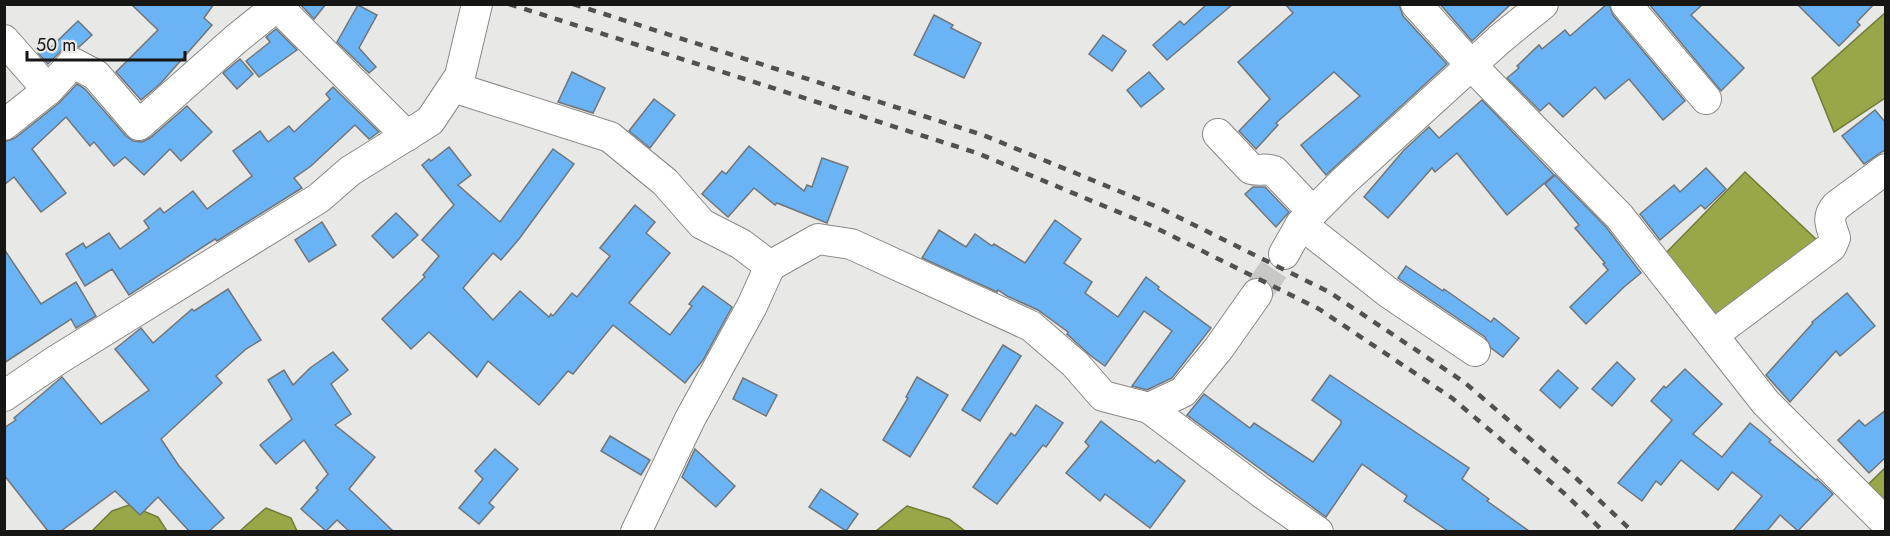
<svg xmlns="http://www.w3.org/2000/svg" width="1890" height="536" viewBox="0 0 1890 536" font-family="Jost,sans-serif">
<rect width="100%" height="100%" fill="#e8e9e6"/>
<!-- water -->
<g fill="#99a748" stroke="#727c39" stroke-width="1.5">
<polygon points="1885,13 1885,98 1834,132 1812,78"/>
<polygon points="1745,172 1819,242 1720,320 1661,258"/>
<polygon points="1885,468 1885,526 1855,497"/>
<polygon points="129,505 158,517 167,531 91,532 112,511"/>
<polygon points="907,506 949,519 965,531 876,531"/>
<polygon points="266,508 291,518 297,531 240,531"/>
</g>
<!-- building -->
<g fill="#6ab3f5" stroke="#727577" stroke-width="1.5">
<polygon points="131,4 214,4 204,18 212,25 161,83 141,100 116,72 158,30"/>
<polygon points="300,4 326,4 314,19"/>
<polygon points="1207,4 1233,4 1167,60 1153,45 1180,21 1184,25"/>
<polygon points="1285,4 1399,4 1403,16 1447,64 1326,175 1301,145 1360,96 1334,72 1276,123 1278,125 1256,149 1239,131 1270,99 1238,62 1293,13"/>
<polygon points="1440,4 1511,4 1472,41"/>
<polygon points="1607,4 1609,4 1613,15 1685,101 1663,120 1629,79 1605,99 1595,87 1563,117 1549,103 1540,111 1507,78 1519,68 1517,66 1539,45 1542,49 1565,30 1570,36"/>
<polygon points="1649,4 1703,4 1691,15 1744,68 1721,91"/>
<polygon points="1797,4 1874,4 1857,22 1860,25 1839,46"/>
<polygon points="358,5 377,15 359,48 376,67 369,73 337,42"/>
<polygon points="934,15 953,25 951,28 981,43 964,78 914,55"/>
<polygon points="78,21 92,35 79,47 69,46 61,51 48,64 38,53 47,44 50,48"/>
<polygon points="276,29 297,50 259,77 246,61 270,42 266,37"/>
<polygon points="1103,35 1126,51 1112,71 1089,54"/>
<polygon points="240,59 253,74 237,89 223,73"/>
<polygon points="572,72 605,88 593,113 558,102"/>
<polygon points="1149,72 1164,89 1141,107 1127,90"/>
<polygon points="77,84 85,89 126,136 133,141 142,142 150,138 187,106 212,132 181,161 170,149 144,175 125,157 114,166 94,142 90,146 66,117 32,149 66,193 41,212 14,177 4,185 4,142 15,138 59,103"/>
<polygon points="333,87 379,132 369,139 355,125 311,166 294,178 302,188 217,241 215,239 129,295 112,269 85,286 66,254 83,243 86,248 109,233 120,249 149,228 144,221 160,208 164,213 193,191 207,209 252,176 233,151 260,131 268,142 289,126 294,132 330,99 326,94"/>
<polygon points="654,99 675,115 650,148 629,131"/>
<polygon points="1482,100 1554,175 1507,215 1457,153 1435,172 1432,168 1388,218 1364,197 1404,150 1429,127 1439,138"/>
<polygon points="1875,110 1886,123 1886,149 1864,164 1842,136"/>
<polygon points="749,146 804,191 807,185 812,187 822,158 848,167 827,223 777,203 775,205 754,188 728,217 702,194 722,171 726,174"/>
<polygon points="449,147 471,175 458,185 500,222 553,149 574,164 519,239 501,260 493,253 463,288 493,320 520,291 549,317 551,314 553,316 572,293 577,297 610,256 600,248 635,205 655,222 646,233 670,253 629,303 670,335 692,306 689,304 703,286 732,307 703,360 685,383 613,325 573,374 568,371 539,405 488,361 477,377 429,332 411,349 382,319 425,277 423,275 439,256 422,240 454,205 422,165 429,159 431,161"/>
<polygon points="1706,168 1726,189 1705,209 1701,205 1660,240 1640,214 1674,185 1680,192"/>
<polygon points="1555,175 1606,227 1641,273 1624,287 1586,324 1570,307 1608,270 1603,264 1605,263 1575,228 1579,225 1545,184"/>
<polygon points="1253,187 1265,187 1289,212 1276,227 1245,194"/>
<polygon points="396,213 418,235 393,258 372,236"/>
<polygon points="1055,220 1081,239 1064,263 1092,282 1085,293 1118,317 1146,277 1159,287 1158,289 1211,328 1172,378 1147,390 1132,386 1172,331 1144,311 1105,366 1091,356 1067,334 1068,332 1038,310 1007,296 998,290 997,292 922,258 939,230 966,247 975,234 992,246 994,244 1025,263"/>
<polygon points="322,222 336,245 309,262 295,240"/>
<polygon points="4,249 41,304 76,282 96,316 76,328 71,319 4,363"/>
<polygon points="1406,266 1443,291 1444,289 1491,322 1494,318 1519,338 1503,357 1491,348 1485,337 1398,278"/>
<polygon points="228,289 261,340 246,349 216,376 222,383 161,439 179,466 224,518 209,531 189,531 158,497 140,515 115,491 61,531 48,531 4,475 4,428 16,420 14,418 62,377 101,424 149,390 115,349 141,328 153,343 192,309 194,311"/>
<polygon points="1847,293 1875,326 1840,356 1836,351 1790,402 1766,375 1813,323 1812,322"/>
<polygon points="1003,345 1021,356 980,421 962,410"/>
<polygon points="333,352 348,370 331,384 351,414 335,425 375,457 349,489 393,531 349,531 337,520 326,531 301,509 318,490 316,488 328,474 304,440 276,464 260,445 292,419 268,380 284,370 293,385 310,368"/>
<polygon points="1617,362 1635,379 1612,406 1592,389"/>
<polygon points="1685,369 1722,404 1693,434 1722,457 1750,423 1771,440 1769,442 1816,480 1817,479 1833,494 1798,531 1780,515 1767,531 1733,531 1762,496 1732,472 1718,490 1681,460 1661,485 1656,481 1642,501 1618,483 1672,420 1651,401 1664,386 1666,388"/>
<polygon points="1558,370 1578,388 1560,408 1540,390"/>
<polygon points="1330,375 1469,468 1462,479 1489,499 1487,501 1529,531 1448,531 1404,501 1407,496 1362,464 1326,517 1187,415 1204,394 1250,428 1254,423 1313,462 1341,424 1341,421 1312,400"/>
<polygon points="917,377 948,395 910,457 883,440 908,398 906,397"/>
<polygon points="743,378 777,395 766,416 733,399"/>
<polygon points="1036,405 1063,423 1046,447 1043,445 997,504 973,487 1011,433 1015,436"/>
<polygon points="1886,410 1886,457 1869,473 1838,440 1859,420 1865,426"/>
<polygon points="1101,421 1155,463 1158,460 1185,481 1150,528 1105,494 1100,501 1066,473 1089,446 1085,442"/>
<polygon points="610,436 650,460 641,475 601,451"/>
<polygon points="495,449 518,469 489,503 494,507 479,524 459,508 483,479 475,471"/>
<polygon points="695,449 735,486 716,507 682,477"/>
<polygon points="821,489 858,514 846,531 809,507"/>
</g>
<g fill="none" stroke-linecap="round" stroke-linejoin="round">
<!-- minor-tunnel -->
<polyline stroke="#c8c9c7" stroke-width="30" stroke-dasharray="30 15" stroke-linecap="butt" points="1257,294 1284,254"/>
<!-- minor casing -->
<g stroke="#898a87" stroke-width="32">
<g id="minor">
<polyline points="1416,4 1471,65 1619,216 1766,403 1886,523"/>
<polyline points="1626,4 1706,99"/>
<polyline points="4,40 48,90"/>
<polyline points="453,87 610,137 665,182 702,224 741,244 770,266 818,239 851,244 1031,326 1075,364 1103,396 1149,408 1262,493 1318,532"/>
<polyline points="4,125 48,90 73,63 96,75 139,125 236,39 277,6 407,136"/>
<path d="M1218,134L1251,169C1259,171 1266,168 1274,171L1313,212"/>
<polyline points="1301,224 1389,293 1475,351"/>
<polyline points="1284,254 1301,224 1344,181 1500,39 1543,4"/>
<path d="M1713,335L1831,247L1835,238C1831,225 1826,218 1836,206L1886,169"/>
<polyline points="4,396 57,360 319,198 350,171 430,121 460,76 477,4"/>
<polyline points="1149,408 1183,392 1219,348 1257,294"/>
<polyline points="636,532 690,419 752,306 770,266"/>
</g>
</g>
<!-- minor -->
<use href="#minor" stroke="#fff" stroke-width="30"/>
<!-- rail -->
<g stroke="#515250" stroke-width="4.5" stroke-dasharray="8 8" stroke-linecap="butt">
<polyline points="509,4 977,153 1152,226 1319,309 1452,398 1565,494 1604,532"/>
<polyline points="573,4 983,135 1160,208 1329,292 1464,382 1577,479 1633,532"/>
</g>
</g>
<!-- border -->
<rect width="1890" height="536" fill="none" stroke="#161615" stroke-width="12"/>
<!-- scale -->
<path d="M27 51v9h158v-9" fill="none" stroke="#161615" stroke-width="3"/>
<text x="36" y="51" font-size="18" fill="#161615" stroke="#e8e9e6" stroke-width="4.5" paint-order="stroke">50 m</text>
</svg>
